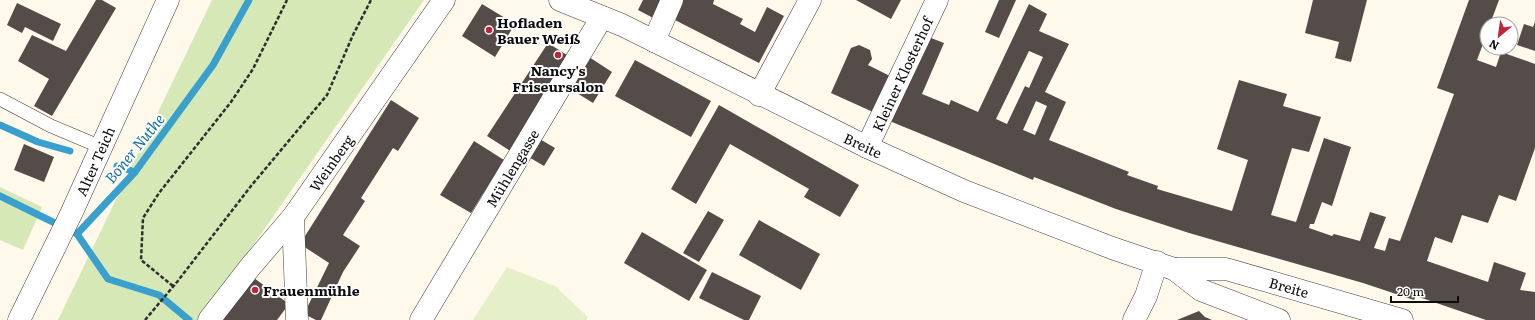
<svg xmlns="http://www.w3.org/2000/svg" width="1535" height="320" viewBox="0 0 1535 320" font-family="Literata,serif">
<rect width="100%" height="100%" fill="#fff9ec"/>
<!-- green -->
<g fill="#d5e8b6">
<polygon points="212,0 424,0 201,320 58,320"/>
<polygon points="0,187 42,207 23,250 0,240"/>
</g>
<!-- pitch -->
<polygon fill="#e6f0c8" points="507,267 555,286 588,317 586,320 473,320"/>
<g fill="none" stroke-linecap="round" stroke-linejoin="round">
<!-- stream -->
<g stroke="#399fcc" stroke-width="7">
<polyline points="0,125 38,142 70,151"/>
<polyline points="117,166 135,172"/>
<polyline points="0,196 63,227"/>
<polyline points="74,232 77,234 108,279 159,295 189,320"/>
<polyline points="77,234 135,172 213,65 249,0"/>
</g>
</g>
<!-- building -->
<g fill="#554c49" fill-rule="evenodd">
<polygon points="96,0 102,0 116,8 52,116 34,106 49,79 18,61 32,35 66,51"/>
<polygon points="643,0 667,0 657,20 638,10"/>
<polygon points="680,0 714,0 713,4 743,19 740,24 755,32 767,7 784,16 759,63 671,18"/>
<polygon points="856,0 901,0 891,19"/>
<polygon points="999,0 1016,0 999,38 985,32"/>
<polygon points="1313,0 1367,0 1351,62 1335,58 1339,42 1305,33"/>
<path d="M1469,0H1499L1490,24H1487V33L1477,60L1496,67L1501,52L1535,64V148L1516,201L1499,195L1488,223L1462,215L1452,243L1435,237L1427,261L1488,282L1494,262L1526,273L1520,290L1535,292V320H1486L1416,296L1414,300L1363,283L1189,233L1116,209L1034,177L1033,180L892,122L890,118L926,36L944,43L922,94L949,105L951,100L978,112L1029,4L1047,14L1039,31L1069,44L1045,92L1066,102L1049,140L1129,172L1127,175L1158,186L1157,189L1232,211L1248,160L1217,149L1239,80L1287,94L1283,106L1321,117L1309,152L1292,148L1271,215L1296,222L1324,138L1351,147L1332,206L1322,202L1314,224H1310L1309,228L1332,236L1334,234L1360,241L1370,212L1386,217L1374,248L1385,251L1389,238L1400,241L1454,94L1437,88ZM1029,51L1043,57L1029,88L1025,86L1007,124L996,119ZM1036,101L1047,106L1035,135L1023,130Z"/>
<polygon points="17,3 61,24 53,41 25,27 22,33 7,25"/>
<polygon points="482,4 515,24 495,57 462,36"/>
<polygon points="1535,22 1535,51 1517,45 1524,24 1533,27"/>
<polygon points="548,43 573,59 512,152 487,136"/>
<polygon points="859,45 870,50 872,59 868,65 890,76 873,112 831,93 851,48"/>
<polygon points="589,57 612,72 593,103 569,88"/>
<polygon points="635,60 711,101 691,137 615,96"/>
<polygon points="391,100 419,118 398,151 393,148 361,198 365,201 343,235 360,246 343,272 321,320 316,320 304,314 329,263 300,244"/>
<polygon points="719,105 859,185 840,217 804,197 809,189 730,144 696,204 671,189"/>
<polygon points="538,138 555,148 544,166 527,156"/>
<polygon points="474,141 504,160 471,213 440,195"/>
<polygon points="24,144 54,157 44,182 14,170"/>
<polygon points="708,211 724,220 699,262 683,253"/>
<polygon points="759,220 820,254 801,290 739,255"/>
<polygon points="642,232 707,270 689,301 624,263"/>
<polygon points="712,272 761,296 749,320 744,320 699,298"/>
<polygon points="250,275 289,304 277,320 218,320"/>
<polygon points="1199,311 1205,317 1212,320 1177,320"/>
</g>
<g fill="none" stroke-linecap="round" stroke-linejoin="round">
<!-- lane casing -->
<g stroke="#3f3f3f" stroke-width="14">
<polyline id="lane" points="0,99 51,126 101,147"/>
</g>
<!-- street casing -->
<g stroke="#3f3f3f" stroke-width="23">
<g id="street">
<polyline points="560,0 622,25 867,147 964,191 1112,248 1174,269 1201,290 1279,320"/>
<polyline points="654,41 672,0"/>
<polyline points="759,95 810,0"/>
<polyline points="867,147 937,0"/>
<polyline points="293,217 297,320"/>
<polyline points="1174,269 1226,269 1402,320"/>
<polyline points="19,320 71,214 168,0"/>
<polyline points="209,320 251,266 293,217 444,0"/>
<polyline points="421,320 602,17"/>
<polyline points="1134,320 1146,296 1157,262"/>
</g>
</g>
<!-- path -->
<g stroke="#2e2e2e" stroke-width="2.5" stroke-dasharray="4 2" stroke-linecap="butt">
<polyline points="173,286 141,260 143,218 159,193 231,102 253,69 287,0"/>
<polyline points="145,320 177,282 251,186 327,95 353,35 371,0"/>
</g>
<!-- lane -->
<use href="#lane" stroke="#fff" stroke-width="13"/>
<!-- street -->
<use href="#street" stroke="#fff" stroke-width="22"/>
</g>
<!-- markers -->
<g fill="#bb263b" stroke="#fff" stroke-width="1.5">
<circle cx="489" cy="30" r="4"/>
<circle cx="558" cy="55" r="4"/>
<circle cx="255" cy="290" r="4"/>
</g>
<g text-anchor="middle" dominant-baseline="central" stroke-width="4" stroke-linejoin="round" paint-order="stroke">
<!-- poi labels -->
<g font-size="14" font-weight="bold" fill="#0c0c0c" stroke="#fff" text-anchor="start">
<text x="497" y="22">Hofladen<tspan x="497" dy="16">Bauer Weiß</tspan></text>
<text x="558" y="70" text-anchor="middle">Nancy's<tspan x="558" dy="16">Friseursalon</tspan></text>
<text x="263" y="290">Frauenmühle</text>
</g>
<!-- street labels -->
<g font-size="14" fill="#0c0c0c" stroke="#fff">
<text transform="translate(902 74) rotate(-65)">Kleiner Klosterhof</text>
<text transform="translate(863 145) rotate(25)">Breite</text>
<text transform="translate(95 161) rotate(-66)">Alter Teich</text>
<text transform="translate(331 163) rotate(-55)">Weinberg</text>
<text transform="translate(512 168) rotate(-59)">Mühlengasse</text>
<text transform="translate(1289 287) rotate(16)">Breite</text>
</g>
<!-- water labels -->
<g font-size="15" font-style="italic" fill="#176f9c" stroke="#fff">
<text transform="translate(134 148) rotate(-51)">Boner Nuthe</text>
</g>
</g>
<!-- north arrow -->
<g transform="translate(1499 36) rotate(209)"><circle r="19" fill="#ffffff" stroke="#9e9e9e"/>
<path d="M0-3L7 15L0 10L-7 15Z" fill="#bb263b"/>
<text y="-6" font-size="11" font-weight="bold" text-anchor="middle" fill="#0c0c0c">N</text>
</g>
<!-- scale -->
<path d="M1391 296v6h67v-6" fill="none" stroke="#0c0c0c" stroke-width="2"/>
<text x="1397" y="296" font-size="12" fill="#0c0c0c" stroke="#ffffff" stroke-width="3" paint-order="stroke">20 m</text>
</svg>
